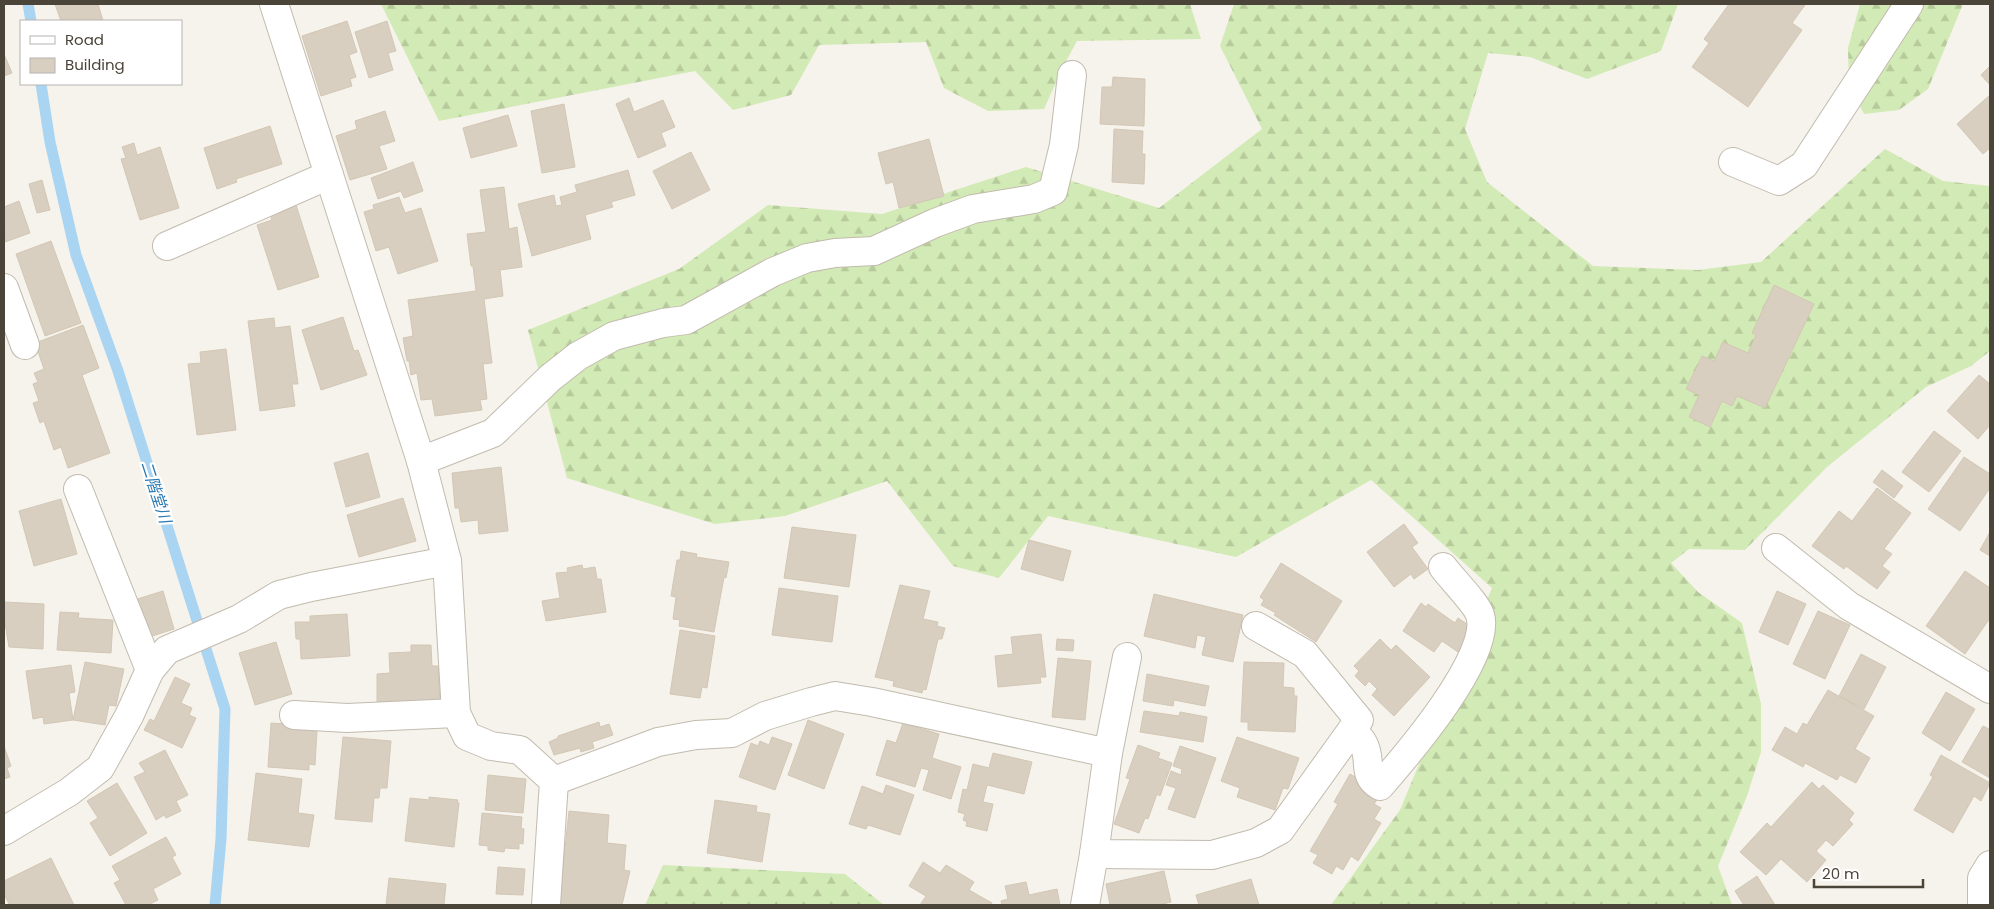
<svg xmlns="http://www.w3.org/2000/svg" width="1994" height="909" viewBox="0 0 1994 909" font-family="Poppins,'Noto Sans JP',sans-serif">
<defs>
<pattern id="forest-firs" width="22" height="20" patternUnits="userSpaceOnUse" patternTransform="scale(1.25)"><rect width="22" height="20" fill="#d2eab5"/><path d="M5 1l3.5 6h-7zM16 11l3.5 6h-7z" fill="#b6ca9c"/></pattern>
</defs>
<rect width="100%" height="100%" fill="#f6f3ec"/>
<!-- forest -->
<g fill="url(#forest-firs)">
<polygon points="381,4 1190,4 1201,39 1077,41 1063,67 1044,109 988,111 944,88 926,42 819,45 791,95 733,110 695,71 439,121"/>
<polygon points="1234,4 1678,4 1661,51 1587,79 1530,57 1488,53 1465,129 1487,182 1593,266 1698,270 1761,262 1885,149 1943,181 1990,186 1990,351 1971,366 1926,387 1827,467 1745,550 1689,549 1671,563 1698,592 1742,623 1761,704 1761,752 1747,796 1718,866 1732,905 1331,905 1400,810 1492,588 1371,480 1236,557 1048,516 999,578 953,566 887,481 785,516 715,524 567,478 528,330 679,269 768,205 882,214 1026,167 1159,208 1262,129 1220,46"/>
<polygon points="1860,4 1963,4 1928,89 1899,110 1864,114 1849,85 1848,48"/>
<polygon points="663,865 845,874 884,905 645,905"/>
</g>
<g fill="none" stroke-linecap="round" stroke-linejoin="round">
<!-- stream -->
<g stroke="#a9d4f2" stroke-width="11">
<polyline points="28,4 31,21"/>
<polyline points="41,84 50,142 76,255 118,371 225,709 221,839 215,905"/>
</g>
</g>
<!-- building -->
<g fill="#d8cfc1" stroke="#d3c7b4">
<polygon points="55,4 98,4 103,21 61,21"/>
<polygon points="1729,4 1803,4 1805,5 1792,23 1802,30 1748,107 1692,67 1709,43 1704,39"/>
<polygon points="347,21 357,52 349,55 356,77 350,79 352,86 321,96 302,36"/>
<polygon points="387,21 396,51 388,53 393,70 369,78 355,32"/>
<polygon points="4,54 12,73 4,76"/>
<polygon points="1990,66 1990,85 1981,75"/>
<polygon points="1113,77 1145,79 1144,126 1100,124 1102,87 1112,87"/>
<polygon points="1990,95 1990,148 1983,154 1957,124"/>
<polygon points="629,98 634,112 663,100 675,127 661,133 666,146 638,158 616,104"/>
<polygon points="564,104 575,167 542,173 531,111"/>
<polygon points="385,111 395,141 379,146 387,169 350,180 336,136 357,129 355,121"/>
<polygon points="508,115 517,146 471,158 463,128"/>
<polygon points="270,126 282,164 236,179 237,182 217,189 204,148"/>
<polygon points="1114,129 1143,131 1142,154 1145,154 1144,184 1112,182"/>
<polygon points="929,139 944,196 899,208 893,182 886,184 878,153"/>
<polygon points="134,143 137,155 160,147 179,208 140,220 121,159 126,158 122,147"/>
<polygon points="691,152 710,190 672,209 653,171"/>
<polygon points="413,162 423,191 404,198 401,191 378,199 371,178"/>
<polygon points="628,170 635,195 611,202 613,207 585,215 591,239 532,256 518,204 554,195 556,206 562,205 560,197 577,192 575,185"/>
<polygon points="42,180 50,210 37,213 29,184"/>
<polygon points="504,187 509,229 517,227 522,267 500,270 503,296 484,299 492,363 483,364 487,399 480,400 482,410 435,416 432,399 421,400 417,373 411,375 409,361 407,361 403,338 413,336 408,300 476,291 473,266 471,266 467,234 486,232 480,190"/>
<polygon points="399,197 405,213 421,208 438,261 398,274 389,247 376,251 364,212 374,209 373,205"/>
<polygon points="19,201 30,233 5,242 4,207"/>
<polygon points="296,205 319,277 278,290 257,225 272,220 270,214"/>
<polygon points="51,241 81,323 45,336 16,254"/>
<polygon points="1774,285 1814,304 1765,408 1737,396 1732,406 1722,401 1710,427 1689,417 1699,395 1686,389 1702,356 1714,361 1723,342 1748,353 1756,335 1752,333"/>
<polygon points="343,317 354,351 358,350 367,375 321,390 302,330"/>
<polygon points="274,318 275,328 290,326 298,384 292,384 295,406 260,411 248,321"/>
<polygon points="83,325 99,368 82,375 110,453 68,468 61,447 54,450 44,421 40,423 33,403 39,401 33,384 38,382 34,373 44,369 35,343"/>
<polygon points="226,349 236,430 197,435 188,364 201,363 200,352"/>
<polygon points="1979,375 1990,384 1990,425 1978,439 1947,411"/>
<polygon points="1934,431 1961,451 1929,492 1902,472"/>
<polygon points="368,453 380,497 346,507 334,463"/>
<polygon points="1964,457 1990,474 1990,488 1960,531 1928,509"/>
<polygon points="501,467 508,531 479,534 478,520 461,522 459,508 455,508 452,473"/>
<polygon points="1882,470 1903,486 1894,498 1873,482"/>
<polygon points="1877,488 1911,513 1884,549 1892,554 1882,566 1890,572 1877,589 1846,566 1844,569 1812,546 1839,511 1852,521"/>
<polygon points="403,498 416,541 359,557 347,515"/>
<polygon points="61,499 77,554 34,566 19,511"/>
<polygon points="1404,524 1418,543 1412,547 1428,569 1414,579 1411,574 1394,587 1367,552"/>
<polygon points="792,527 856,535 849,587 784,578"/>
<polygon points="1990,532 1990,556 1980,550"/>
<polygon points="1029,540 1071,551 1063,581 1021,569"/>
<polygon points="681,551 697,554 696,557 729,562 726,578 724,577 714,632 679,626 680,620 673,619 676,597 671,596 677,560 680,560"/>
<polygon points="1281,563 1342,601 1316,642 1274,615 1276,613 1261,605 1264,600 1260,597"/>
<polygon points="582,565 583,569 595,567 597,579 601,579 606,612 546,621 542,601 560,598 556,573 568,572 567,568"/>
<polygon points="1965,571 1990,588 1990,618 1965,654 1926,626"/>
<polygon points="900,585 930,591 923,619 938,622 937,626 945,628 942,639 938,639 926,690 923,689 922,693 893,686 894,681 875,677"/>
<polygon points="779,588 838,596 832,642 772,635"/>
<polygon points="163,591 174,629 146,638 134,600"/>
<polygon points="1777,591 1806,604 1788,645 1759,632"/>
<polygon points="1154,594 1243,615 1233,662 1202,655 1206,637 1197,635 1195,648 1144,636"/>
<polygon points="4,602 44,604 43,649 9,647 4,617"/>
<polygon points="1421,603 1426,607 1428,604 1455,623 1458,618 1474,629 1458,652 1442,641 1434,652 1403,631"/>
<polygon points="1818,611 1850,625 1825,679 1793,664"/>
<polygon points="60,612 79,613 78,618 113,620 111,653 57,650"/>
<polygon points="347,614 350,656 301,659 300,639 296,639 295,622 310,622 310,616"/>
<polygon points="680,630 715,636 707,688 702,687 700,698 670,694"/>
<polygon points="1041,634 1046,677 1040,677 1041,683 998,687 995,656 1013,654 1011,637"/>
<polygon points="1057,639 1074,640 1073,651 1056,650"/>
<polygon points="1380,639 1391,650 1396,645 1430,677 1394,716 1372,695 1377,689 1369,681 1365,686 1355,676 1359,671 1354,666"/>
<polygon points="276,642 292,694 255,705 239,653"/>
<polygon points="411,645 431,645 432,666 438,666 440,702 377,704 377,674 390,673 389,653 411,652"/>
<polygon points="1861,654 1886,667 1864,709 1839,696"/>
<polygon points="1058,658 1091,661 1085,720 1052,717"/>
<polygon points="85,662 124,669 116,706 109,705 105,725 73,720"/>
<polygon points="1244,662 1284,663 1283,687 1294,688 1294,696 1297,696 1295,732 1248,730 1248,722 1241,722"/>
<polygon points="71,665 75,692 69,693 73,720 44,724 43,717 33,719 26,671"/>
<polygon points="1147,674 1209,686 1205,706 1174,700 1173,706 1143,701"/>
<polygon points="175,677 190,684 181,703 192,708 189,715 196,718 182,748 144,730 150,719 154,721"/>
<polygon points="1828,690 1874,716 1855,749 1870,758 1856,783 1840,775 1837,780 1805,763 1803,767 1772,750 1785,727 1797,734 1803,723 1807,725"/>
<polygon points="1946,692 1975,709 1950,751 1922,733"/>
<polygon points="1144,711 1179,716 1180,712 1207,717 1203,742 1140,732"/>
<polygon points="808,720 844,734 824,789 788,775"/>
<polygon points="599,722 600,727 609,724 613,735 592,742 594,748 581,752 580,748 554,755 549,742 558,738 558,736"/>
<polygon points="271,723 312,726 312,731 317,731 315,765 309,764 309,770 268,767"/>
<polygon points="903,723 939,734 932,758 961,767 951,799 923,790 929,770 921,768 915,787 876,775 887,740 896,743"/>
<polygon points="1983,726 1989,729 1990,727 1990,778 1962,762"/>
<polygon points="343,737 391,741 387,788 380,788 379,798 374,798 372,822 335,819"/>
<polygon points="772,737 792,744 775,790 739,777 751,743 758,746 760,741 769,745"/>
<polygon points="1237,737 1299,758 1288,789 1283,788 1275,810 1237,797 1240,788 1221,781"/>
<polygon points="1138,745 1160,753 1158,758 1172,763 1160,796 1157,794 1148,819 1145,818 1139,833 1114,824 1130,779 1126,778"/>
<polygon points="4,746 11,766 7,768 10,777 4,779"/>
<polygon points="1180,746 1216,758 1195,818 1168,809 1176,788 1166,785 1171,771 1181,775 1182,769 1173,766"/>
<polygon points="165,750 188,795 176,801 181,811 166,818 164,815 156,820 134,777 145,772 139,763"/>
<polygon points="993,753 1032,762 1024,794 987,785 983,802 993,804 987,831 966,826 967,822 963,820 965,814 958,812 963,789 967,790 973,764 989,768"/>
<polygon points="1941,755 1990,783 1981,801 1974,796 1953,833 1914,810 1933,777 1930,775"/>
<polygon points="256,773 302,779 298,813 314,815 309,847 248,840"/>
<polygon points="1350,774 1376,789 1380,795 1374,804 1381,808 1374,819 1381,823 1358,861 1351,856 1343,870 1336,866 1332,874 1313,863 1318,855 1310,851 1338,804 1334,802"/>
<polygon points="488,775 526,779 523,813 485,810"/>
<polygon points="1812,782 1819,789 1823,785 1854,813 1849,820 1853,824 1833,846 1826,840 1816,851 1826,860 1807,882 1781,859 1766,875 1740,852 1767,823 1771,827"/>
<polygon points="117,783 147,833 110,856 90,823 98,818 87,801"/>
<polygon points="886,785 914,795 900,835 868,825 866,829 849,824 862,786 883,794"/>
<polygon points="429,797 458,800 457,802 459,803 454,847 405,841 410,798 429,800"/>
<polygon points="715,800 757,806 756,812 770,814 762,862 707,853"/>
<polygon points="569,811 609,815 607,843 626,845 624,870 630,871 622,905 559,905"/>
<polygon points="482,813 522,817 521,828 524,829 523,844 519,843 519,849 505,848 504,852 488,850 488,846 479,845"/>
<polygon points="166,837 176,855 172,857 181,874 153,889 158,900 148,905 126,905 114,883 120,880 112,866"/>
<polygon points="51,858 74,905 6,905 9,904 4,894 4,881"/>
<polygon points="923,862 940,873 946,865 974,882 969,890 992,903 991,905 920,905 926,896 909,886"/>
<polygon points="498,867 525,869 523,895 496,894"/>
<polygon points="1164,871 1171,902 1158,905 1110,905 1106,884"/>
<polygon points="1757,876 1775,905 1744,905 1735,891"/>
<polygon points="389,878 446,884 444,905 386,905"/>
<polygon points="1251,879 1259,905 1199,905 1196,895"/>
<polygon points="1026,882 1029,895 1057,889 1060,905 1002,905 1001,901 1008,899 1005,886"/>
</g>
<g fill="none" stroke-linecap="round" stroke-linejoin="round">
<!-- minor casing -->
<g stroke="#c2bbae" stroke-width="30">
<g id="minor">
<polyline points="274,4 421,461 447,561 456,713 467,736 491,746 520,750 554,781 546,905"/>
<polyline points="1733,162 1779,181 1804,165 1909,4"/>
<polyline points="167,246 329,175"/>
<polyline points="4,288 25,345"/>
<polyline points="421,461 493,433 550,378 578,356 614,336 663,323 686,320 773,272 807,258 835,253 874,251 935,223 973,209 1034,199 1053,191 1064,145 1072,75"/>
<polyline points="78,489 150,670"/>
<polyline points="1776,548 1849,606 1990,689"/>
<polyline points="1127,657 1108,753 1094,854 1212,855 1256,843 1280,830 1359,720 1305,654 1256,626"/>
<polyline points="294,715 347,718 456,713"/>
<path d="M1352,731C1356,735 1361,739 1363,743C1373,760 1361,775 1380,786C1407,755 1493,655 1480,615C1477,604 1451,578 1443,567"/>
<polyline points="554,781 658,742 696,735 732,733 765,716 811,702 835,696 872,702 1108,753"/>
<polyline points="4,831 69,792 100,768 129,716 150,670 167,650 239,619 279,595 311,587 447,561"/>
<polyline points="1085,905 1094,854"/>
<polyline points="1982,905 1982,878 1990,865"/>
</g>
</g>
<!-- minor -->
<use href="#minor" stroke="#fff" stroke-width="28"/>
</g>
<g text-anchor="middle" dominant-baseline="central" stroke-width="4.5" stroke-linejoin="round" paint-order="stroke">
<!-- water labels -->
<g font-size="16" font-style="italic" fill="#2e7ab2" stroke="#fff">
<text transform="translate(156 492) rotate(72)">二階堂川</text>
</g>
</g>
<!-- border -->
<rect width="1994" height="909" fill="none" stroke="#4b4439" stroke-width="10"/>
<!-- legend -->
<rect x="20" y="20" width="162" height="65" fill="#ffffff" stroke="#b7b4b0"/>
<rect x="30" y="36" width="25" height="8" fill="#ffffff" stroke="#b7b4b0"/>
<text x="65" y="45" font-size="15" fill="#4b4439">Road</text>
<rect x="30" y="58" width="25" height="15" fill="#d8cfc1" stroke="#b7b4b0"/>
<text x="65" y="70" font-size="15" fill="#4b4439">Building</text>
<!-- scale -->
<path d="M1814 879v8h109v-8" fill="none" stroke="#4b4439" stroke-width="2.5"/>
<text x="1822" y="879" font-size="15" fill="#4b4439" stroke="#ffffff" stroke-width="4" paint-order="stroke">20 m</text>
</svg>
